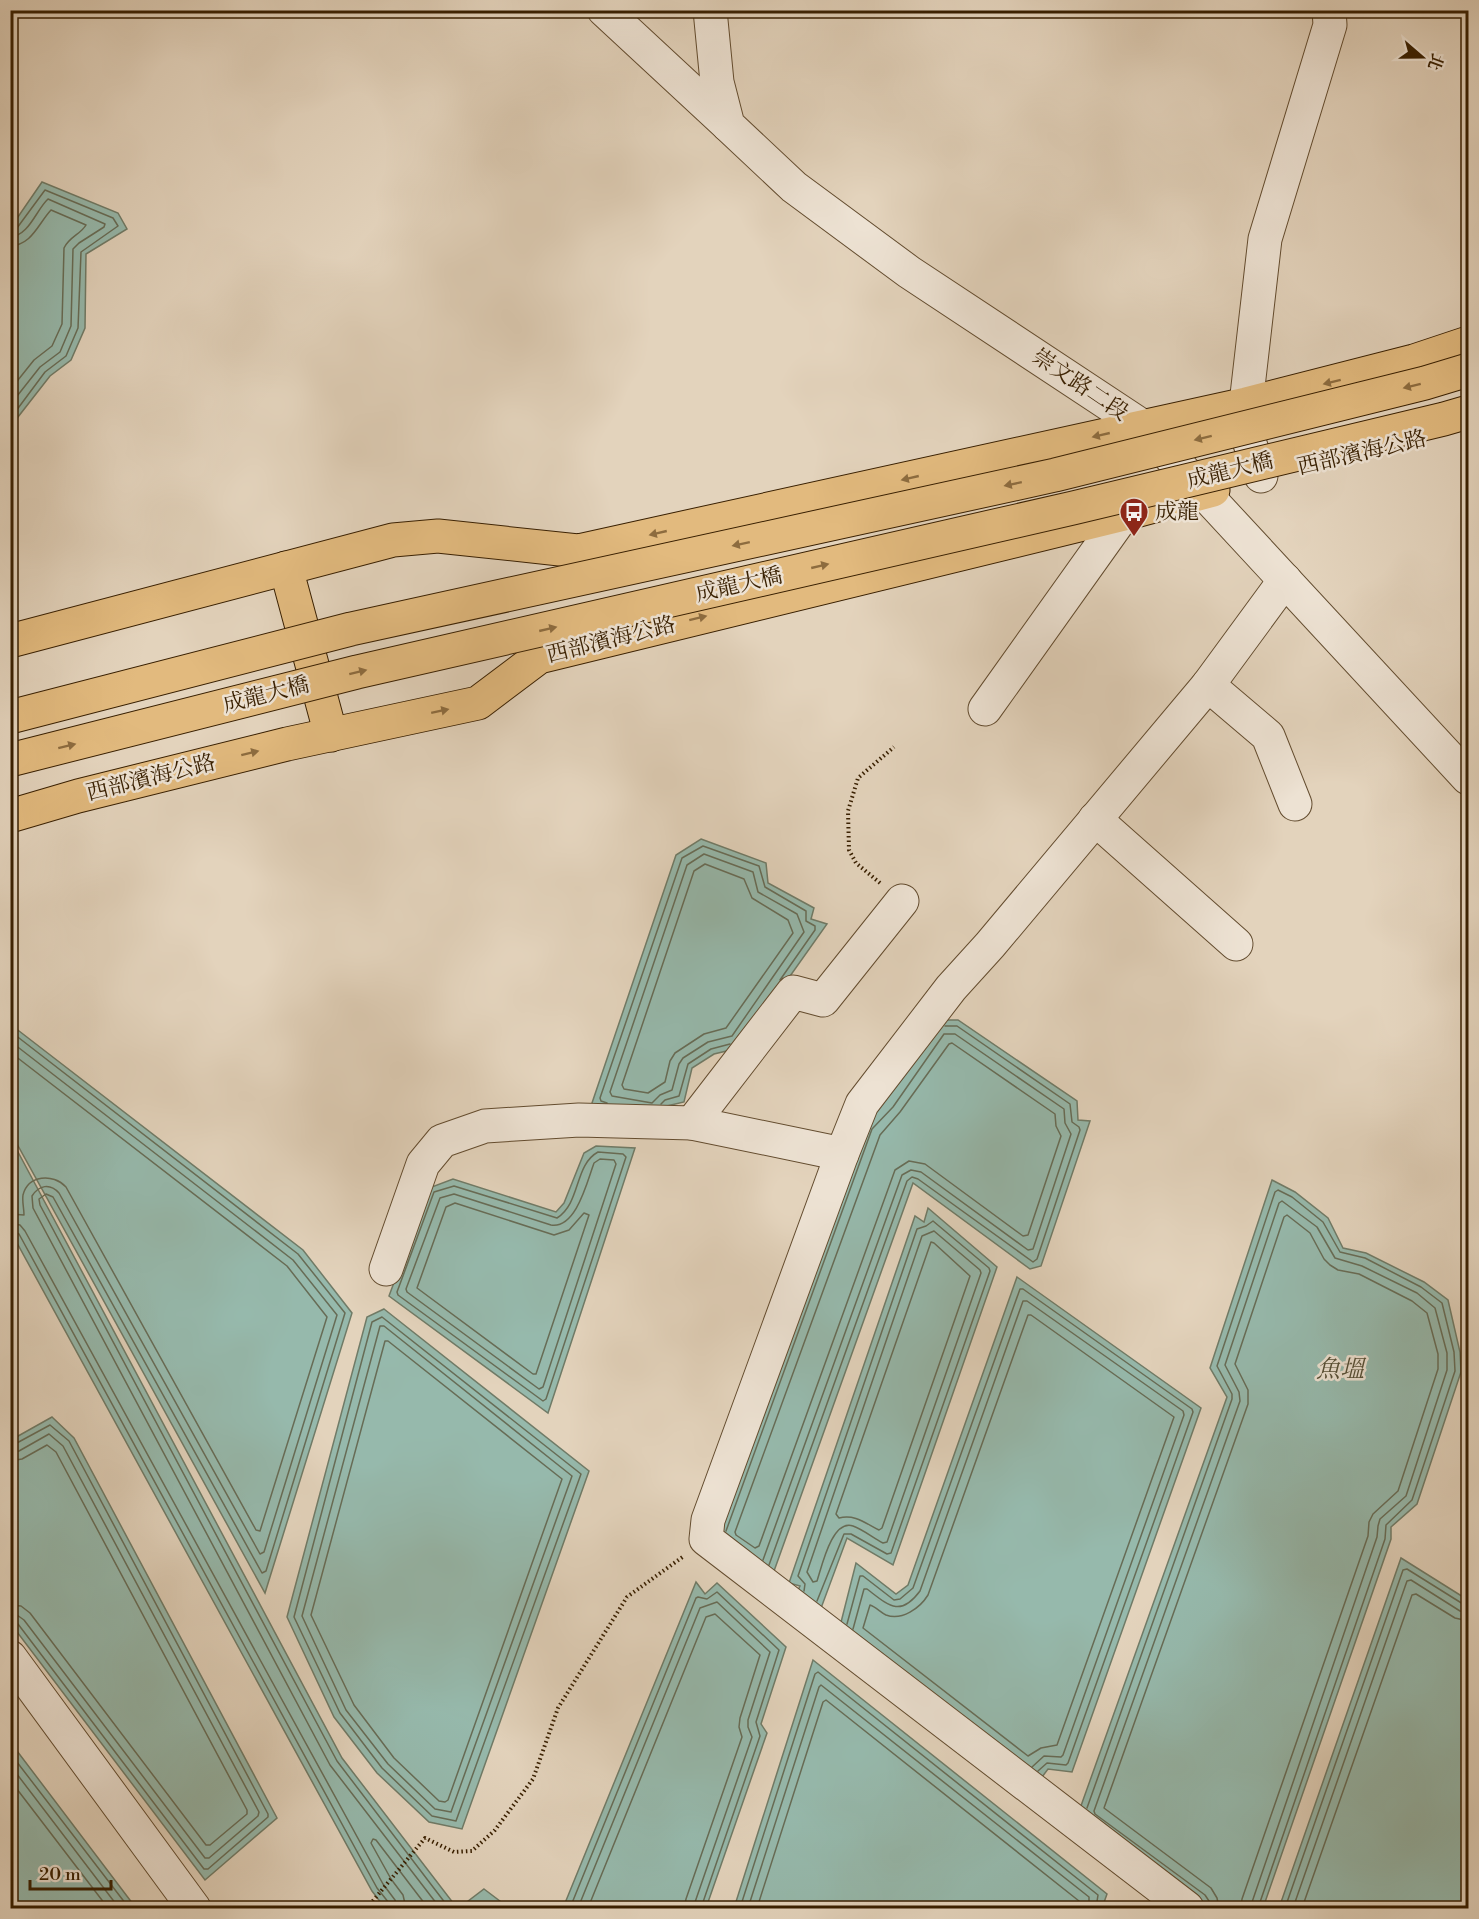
<svg xmlns="http://www.w3.org/2000/svg" width="1479" height="1919" viewBox="0 0 1479 1919" font-family="'Libre Bodoni','Noto Serif TC',serif">
<rect width="100%" height="100%" fill="#e3d3bc"/>
<filter id="stains"><feTurbulence type="fractalNoise" baseFrequency=".00333" numOctaves="4"/><feColorMatrix values="0 0 0 0 .2 0 0 0 0 .09 0 0 0 0 .02 0 0 0 .5 -.17"/></filter>
<radialGradient id="worn" r=".72"><stop offset=".6" stop-color="#630" stop-opacity="0"/><stop offset="1" stop-color="#630" stop-opacity=".3"/></radialGradient>
<!-- water -->
<g fill="#96b9ac" stroke="#707b67" stroke-width="1.5">
<polygon points="42,182 118,213 127,229 86,254 85,328 71,360 50,376 18,417 11,432 11,227"/>
<polygon points="701,839 766,863 768,883 814,908 811,919 827,924 739,1048 714,1054 692,1068 684,1102 667,1106 659,1118 591,1106 676,855"/>
<polygon points="938,1020 958,1020 1077,1101 1078,1120 1090,1121 1041,1266 1030,1269 913,1183 769,1585 707,1542 860,1122"/>
<polygon points="10,1024 303,1250 352,1313 265,1593 11,1133"/>
<polygon points="10,1137 342,1758 457,1908 385,1908 372,1891 11,1232"/>
<polygon points="596,1146 635,1148 548,1413 389,1296 429,1188 453,1179 556,1212 564,1203 584,1153"/>
<polygon points="1272,1180 1295,1192 1328,1218 1343,1248 1366,1253 1424,1282 1448,1300 1460,1352 1461,1372 1417,1504 1391,1527 1391,1539 1263,1908 1200,1908 1077,1817 1227,1397 1210,1368"/>
<polygon points="928,1208 997,1267 893,1565 847,1538 817,1619 791,1605 800,1586 789,1583 915,1216 924,1222"/>
<polygon points="1017,1277 1201,1408 1072,1772 1048,1769 1033,1789 837,1638 856,1563 896,1594 908,1585"/>
<polygon points="384,1309 589,1471 462,1829 429,1822 377,1773 334,1717 287,1617 367,1317"/>
<polygon points="52,1417 74,1438 277,1818 205,1880 11,1624 11,1440"/>
<polygon points="1401,1558 1468,1600 1468,1908 1279,1908"/>
<polygon points="696,1582 705,1594 717,1583 786,1647 761,1724 767,1733 706,1908 563,1908"/>
<polygon points="813,1660 1107,1894 1102,1908 734,1908"/>
<polygon points="11,1743 136,1908 11,1908"/>
<polygon points="484,1889 509,1908 459,1908"/>
</g>
<g fill="none" stroke-linecap="round" stroke-linejoin="round">
<!-- shore -->
<g stroke="#676c56" stroke-width="1.5">
<polyline points="10,230 17,228 45,190 113,218 118,226 81,252 78,328 66,356 45,372 10,419"/>
<path d="M10,237C29,236 36,210 48,199L105,224L104,227L79,243L73,249L71,326L60,352L40,367L10,405"/>
<path d="M10,246C32,245 38,224 51,210L86,225C81,234 69,237 64,248L62,324L52,346L34,360L10,390"/>
<polygon points="704,854 753,872 758,892 797,914 804,932 732,1036 708,1042 683,1058 679,1064 672,1090 660,1095 652,1103 612,1096 610,1092 687,865"/>
<polygon points="705,864 744,879 752,898 788,920 793,933 726,1028 704,1034 675,1053 670,1061 665,1082 648,1093 624,1089 622,1085 694,871"/>
<polyline points="10,1031 298,1254 345,1313 266,1571 262,1573 53,1197 46,1194 39,1199 40,1205 337,1761 449,1908"/>
<path d="M10,1041L293,1260L337,1315L264,1552L260,1554L59,1193C50,1183 39,1185 32,1196L33,1208L330,1765L440,1908"/>
<polygon points="952,1043 1055,1114 1056,1126 1061,1136 1028,1235 1023,1236 925,1164 909,1161 895,1170 759,1546 755,1548 736,1535 735,1532 880,1135 900,1112 949,1044"/>
<path d="M10,1052L287,1266L327,1317L260,1531L256,1530L66,1187C53,1173 28,1175 23,1195C22,1202 24,1208 24,1215L10,1214"/>
<polyline points="607,1103 601,1101 600,1098 682,858 703,846 759,866 765,887 806,911 806,921 815,926 815,930 780,980"/>
<polyline points="661,1104 665,1100 679,1096 688,1064 711,1049 730,1044"/>
<path d="M598,1152L623,1154L626,1157L546,1399L543,1401L398,1295L397,1292L434,1192L454,1186L557,1218C581,1203 574,1165 598,1152Z"/>
<path d="M600,1159L614,1160L616,1164L543,1387L539,1389L407,1292L406,1289L440,1198L454,1194L551,1225C576,1229 587,1182 594,1163Z"/>
<polygon points="455,1203 554,1235 569,1230 584,1213 589,1215 536,1374 533,1374 417,1288 446,1207"/>
<polyline points="10,1223 20,1225 25,1231 383,1884 395,1900 397,1908"/>
<polyline points="10,1230 19,1234 377,1888 389,1903 390,1908"/>
<path d="M934,1231L980,1270L981,1273L887,1542L883,1543C873,1538 864,1530 853,1526C832,1519 822,1566 817,1581L813,1582L807,1572L922,1236Z"/>
<path d="M931,1242L934,1243L970,1276L882,1528L879,1530C865,1523 855,1514 839,1518L836,1514Z"/>
<path d="M1028,1315H1031L1174,1417L1057,1745L1041,1748L1028,1756L863,1628L870,1605C876,1607 880,1612 886,1615C902,1621 920,1608 928,1595Z"/>
<polygon points="382,1317 581,1474 456,1821 432,1816 382,1768 340,1713 294,1617 372,1322"/>
<polygon points="380,1326 384,1326 572,1476 451,1812 435,1809 388,1764 346,1710 302,1616"/>
<polygon points="385,1341 388,1341 562,1479 448,1800 445,1802 439,1801 394,1758 354,1705 311,1615"/>
<polyline points="10,1444 15,1444 50,1425 69,1441 268,1814 268,1817 208,1869 204,1869 18,1624 10,1621"/>
<polyline points="10,1452 19,1451 49,1434 63,1446 259,1812 258,1816 209,1858 205,1858 24,1620 17,1615 10,1614"/>
<polyline points="10,1461 22,1459 47,1445 56,1452 247,1810 247,1814 210,1845 206,1845 30,1613 21,1606 10,1605"/>
<polyline points="726,1531 872,1129 893,1107 944,1034 955,1034 1064,1109 1065,1123 1071,1134 1033,1249 1028,1250 921,1172 911,1170 902,1175 763,1560"/>
<polyline points="769,1565 907,1181 912,1177 918,1179 1033,1262 1037,1259 1080,1130 1079,1127 1072,1122 1070,1104 957,1026 945,1026"/>
<polyline points="804,1591 805,1584 798,1576 917,1229 926,1226 933,1221 989,1268 990,1271 891,1553 887,1554 851,1534 844,1534 817,1601"/>
<polyline points="847,1624 860,1576 863,1576 894,1600 900,1599 913,1588 1020,1289 1023,1289 1192,1409 1193,1412 1068,1763 1066,1765 1047,1763 1038,1771"/>
<path d="M853,1629L864,1589H867C888,1605 900,1618 920,1591L1023,1301H1027L1183,1411L1184,1415L1063,1755L1061,1757L1044,1756L1032,1767"/>
<polyline points="10,1753 129,1908"/>
<polyline points="10,1765 119,1908"/>
<polyline points="10,1780 108,1908"/>
<polyline points="1087,1808 1232,1399 1232,1394 1217,1366 1275,1192 1278,1190 1292,1197 1323,1222 1340,1252 1365,1258 1421,1287 1442,1303 1454,1352 1455,1371 1412,1500 1386,1525 1385,1539 1258,1908"/>
<polyline points="406,1908 403,1895 391,1879 371,1843 373,1839 376,1840 428,1908"/>
<polyline points="570,1908 696,1598 698,1597 707,1599 717,1592 779,1650 756,1722 760,1736 701,1908"/>
<polyline points="578,1908 700,1608 717,1602 770,1652 748,1720 748,1727 752,1737 693,1908"/>
<polyline points="588,1908 706,1617 715,1614 760,1655 740,1718 739,1727 742,1737 686,1899 684,1908"/>
<polyline points="740,1908 815,1674 818,1672 1098,1895 1096,1908"/>
<polyline points="748,1908 819,1687 821,1685 1089,1897 1089,1908"/>
<polyline points="757,1908 823,1702 826,1700 1079,1901 1080,1908"/>
<polyline points="1210,1908 1209,1901 1205,1895 1095,1814 1094,1811 1240,1401 1239,1392 1225,1365 1279,1203 1282,1201 1317,1227 1335,1258 1362,1266 1417,1293 1435,1308 1447,1353 1447,1370 1406,1496 1380,1519 1378,1526 1377,1537 1250,1908"/>
<polyline points="1219,1908 1217,1898 1211,1888 1104,1808 1248,1404 1248,1390 1235,1364 1284,1217 1287,1215 1310,1233 1324,1259 1330,1265 1338,1270 1359,1274 1412,1301 1427,1313 1438,1354 1438,1369 1398,1491 1373,1514 1369,1522 1368,1536 1242,1899 1241,1908"/>
<polyline points="1285,1908 1403,1570 1407,1569 1463,1604 1468,1605"/>
<polyline points="1293,1908 1407,1581 1411,1580 1460,1611 1468,1612"/>
<polyline points="1302,1908 1412,1595 1416,1594 1455,1618 1468,1621"/>
</g>
<!-- minor casing -->
<g stroke="#634c2f" stroke-width="35">
<g id="minor">
<polyline points="604,10 728,125"/>
<polyline points="710,10 717,82 728,125 794,187 909,272 1142,426 1468,778"/>
<polyline points="1261,476 1246,432 1246,404 1265,239 1330,25 1329,10"/>
<polyline points="1208,685 1268,736 1295,804"/>
<polyline points="985,709 1124,514"/>
<polyline points="1095,819 1236,944"/>
<polyline points="692,1123 793,992 823,1000 902,901"/>
<polyline points="842,1154 708,1520 706,1539 1187,1908"/>
<polyline points="386,1269 423,1164 442,1141 485,1126 579,1120 692,1123 842,1154 862,1104 951,988 990,945 1208,685 1285,580"/>
<polyline points="10,1657 194,1908"/>
</g>
</g>
<!-- major casing -->
<g stroke="#381f00" stroke-width="35">
<g id="major">
<polyline points="286,568 331,735"/>
<polyline points="10,641 393,540 438,536 578,551 1246,404 1414,361 1468,343"/>
<polyline points="10,816 78,796 287,744 478,703 539,657 1124,514 1213,490"/>
</g>
</g>
<!-- path -->
<g stroke="#381f00" stroke-width="4" stroke-dasharray="1.5 3" stroke-linecap="butt">
<polyline points="880,883 856,863 849,850 848,811 858,778 894,747"/>
<polyline points="367,1908 425,1838 454,1852 472,1851 495,1830 533,1779 558,1708 627,1597 684,1556"/>
</g>
<!-- minor -->
<use href="#minor" stroke="#ede2d3" stroke-width="33"/>
<!-- major -->
<use href="#major" stroke="#e2ba7e" stroke-width="33"/>
<!-- highway-bridge casing -->
<g stroke="#381f00" stroke-width="35" stroke-linecap="butt">
<g id="highway-bridge">
<polyline points="10,717 351,629 1055,475 1425,383 1468,370"/>
<polyline points="10,760 357,672 1073,508 1444,419 1468,412"/>
</g>
</g>
<!-- highway-bridge -->
<use href="#highway-bridge" stroke="#e2ba7e" stroke-width="33"/>
</g>
<!-- one-way arrows -->
<defs><path id="oneway-solid" d="M-6-.8H1V-3.2L6.5 0L1 3.2V.8H-6Z" transform="scale(1.5)"/></defs>
<g fill="#8d6c3f">
<use href="#oneway-solid" transform="translate(1332 382) rotate(166)"/>
<use href="#oneway-solid" transform="translate(1412 386) rotate(166)"/>
<use href="#oneway-solid" transform="translate(1101 435) rotate(167)"/>
<use href="#oneway-solid" transform="translate(1203 438) rotate(166)"/>
<use href="#oneway-solid" transform="translate(910 478) rotate(167)"/>
<use href="#oneway-solid" transform="translate(1013 484) rotate(168)"/>
<use href="#oneway-solid" transform="translate(658 533) rotate(167)"/>
<use href="#oneway-solid" transform="translate(741 544) rotate(168)"/>
<use href="#oneway-solid" transform="translate(820 566) rotate(-13)"/>
<use href="#oneway-solid" transform="translate(698 618) rotate(-14)"/>
<use href="#oneway-solid" transform="translate(548 629) rotate(-13)"/>
<use href="#oneway-solid" transform="translate(358 672) rotate(-14)"/>
<use href="#oneway-solid" transform="translate(440 711) rotate(-12)"/>
<use href="#oneway-solid" transform="translate(67 746) rotate(-14)"/>
<use href="#oneway-solid" transform="translate(250 753) rotate(-14)"/>
</g>
<!-- icons -->
<defs>
<g id="bus-pin" transform="scale(1.5)"><path d="M0 17L-7.5 6A9.5 9.5 0 1 1 7.5 6Z" fill="#8f2418" stroke="#ede2d3"/><path d="M-5-6H5V4H4V6H2V4H-2V6H-4V4H-5ZM-3.5-4V0h7V-4ZM-3.5 1.2v1.5H-2V1.2ZM2 1.2v1.5H3.5V1.2Z" fill="#fff"/></g>
</defs>
<g fill-rule="evenodd">
<use href="#bus-pin" x="1134" y="512"/>
</g>
<g text-anchor="middle" dominant-baseline="central" stroke-width="5" stroke-linejoin="round" paint-order="stroke">
<!-- street labels -->
<g font-size="22" fill="#381f00" stroke="#ede2d3">
<text transform="translate(1080 385) rotate(34)">崇文路二段</text>
<text transform="translate(1362 453) rotate(-13)">西部濱海公路</text>
<text transform="translate(1230 471) rotate(-14)">成龍大橋</text>
<text transform="translate(739 585) rotate(-13)">成龍大橋</text>
<text transform="translate(611 640) rotate(-14)">西部濱海公路</text>
<text transform="translate(266 695) rotate(-14)">成龍大橋</text>
<text transform="translate(151 778) rotate(-14)">西部濱海公路</text>
</g>
<!-- poi labels -->
<g font-size="22" fill="#381f00" stroke="#ede2d3" text-anchor="start">
<text x="1155" y="512">成龍</text>
</g>
<!-- water labels -->
<g font-size="24" font-style="italic" fill="#544d34" stroke="#ede2d3">
<text x="1340" y="1370">魚塭</text>
</g>
</g>
<!-- margin -->
<rect width="1479" height="1919" fill="none" stroke="#e3d3bc" stroke-width="36"/>
<rect x="12" y="12" width="1455" height="1895" fill="none" stroke="#381f00" stroke-width="3"/>
<rect x="18" y="18" width="1443" height="1883" fill="none" stroke="#381f00" stroke-width="1.5"/>
<!-- north arrow -->
<g transform="translate(1422 57) rotate(110)" stroke="#ede2d3" stroke-width="4.5" paint-order="stroke">
<path d="M0-4.5L10 22L0 15L-10 22Z" fill="#381f00"/>
<text y="-9" font-size="16" font-weight="bold" text-anchor="middle" fill="#381f00">北</text>
</g>
<!-- scale -->
<path d="M30 1880v9h81v-9" fill="none" stroke="#381f00" stroke-width="3"/>
<text x="39" y="1880" font-size="18" fill="#381f00" stroke="#ede2d3" stroke-width="4.5" paint-order="stroke">20 m</text>
<rect width="100%" height="100%" filter="url(#stains)"/>
<rect width="100%" height="100%" fill="url(#worn)"/>
</svg>
